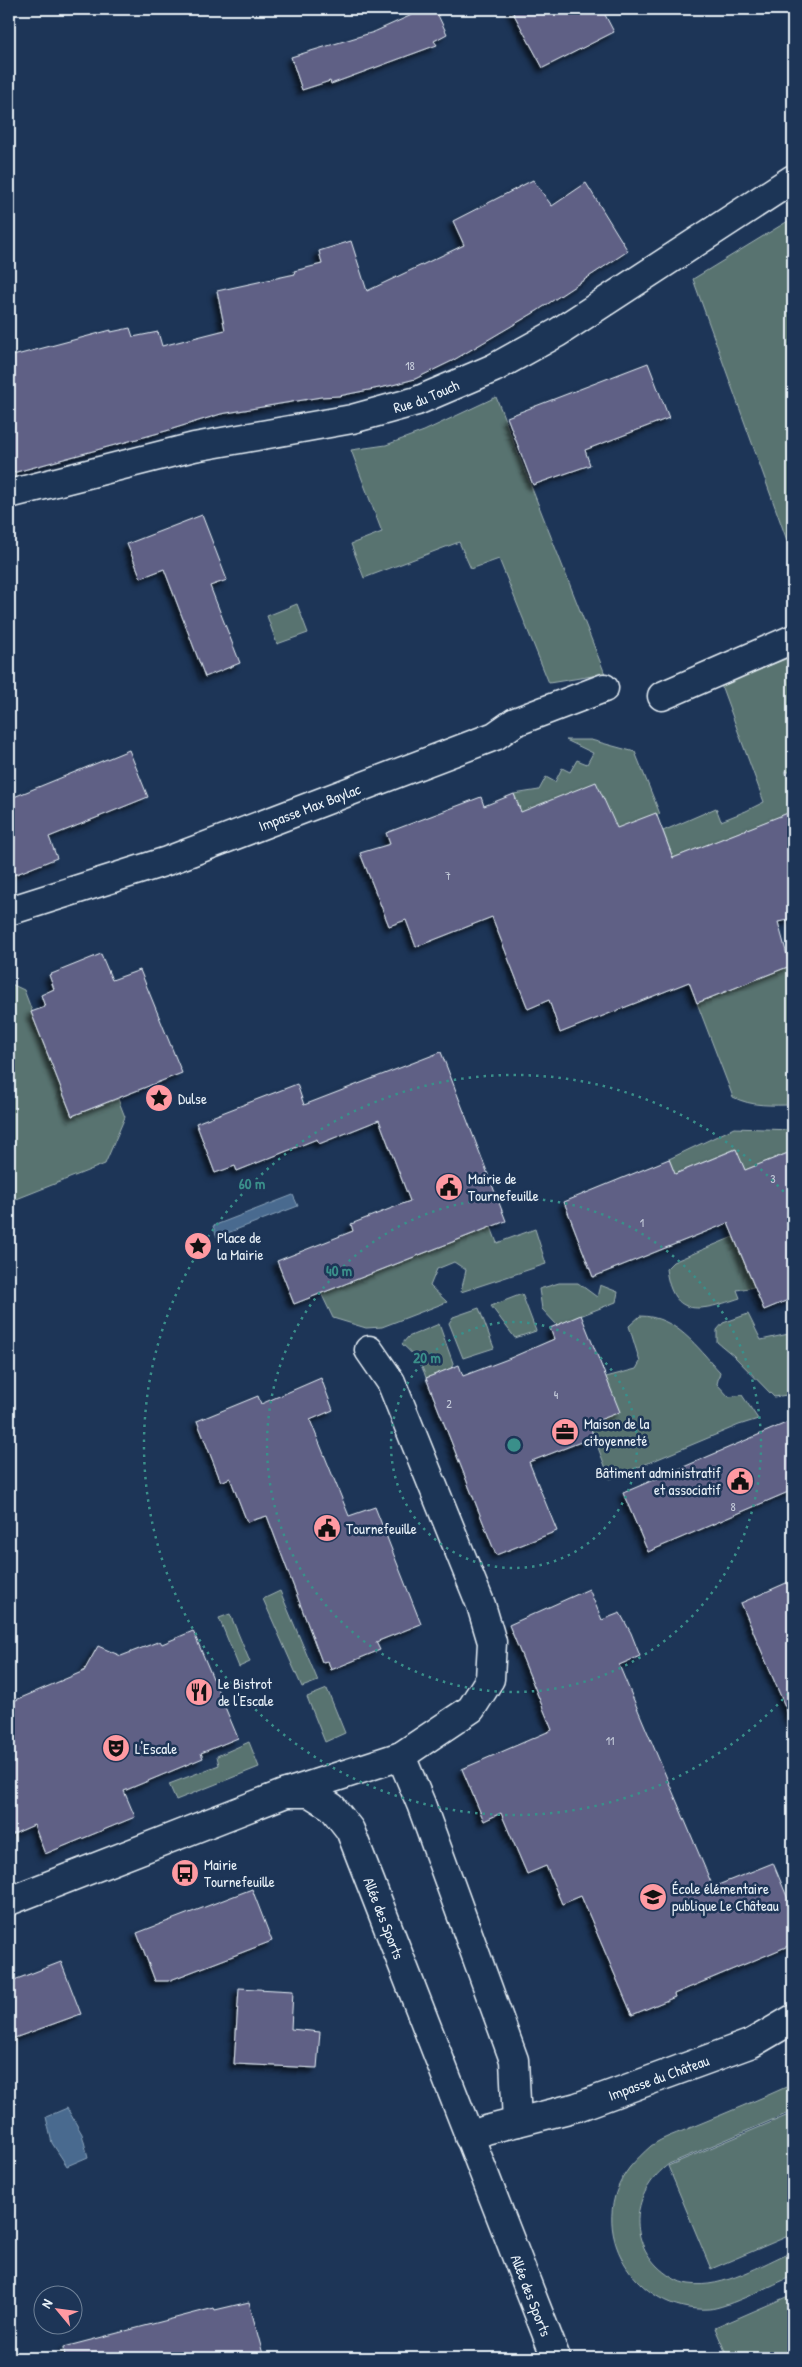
<svg xmlns="http://www.w3.org/2000/svg" width="802" height="2367" viewBox="0 0 802 2367" font-family="'Patrick Hand',sans-serif">
<defs>
<filter id="shadow"><feDropShadow dx="-4.5" dy="4.5" stdDeviation="2.5" flood-color="#0009"/></filter>
</defs>
<rect width="100%" height="100%" fill="#1d3557"/>
<filter id="ink" filterUnits="userSpaceOnUse"><feTurbulence type="fractalNoise" baseFrequency=".02" numOctaves="2"/><feDisplacementMap in="SourceGraphic" scale="10" xChannelSelector="R" yChannelSelector="G"/><feConvolveMatrix kernelMatrix="1 2 1 2 8 2 1 2 1" color-interpolation-filters="sRGB"/></filter>
<g filter="url(#ink)">
<!-- green -->
<g fill="#587370" stroke="#a0b2b4">
<polygon points="793,218 793,557 693,279"/>
<polygon points="496,397 605,674 549,683 499,559 471,569 459,542 364,578 351,544 382,532 351,450 386,445 424,431"/>
<polygon points="297,604 308,633 277,644 267,616"/>
<polygon points="793,656 793,771 792,773 785,771 793,794 793,878 771,820 673,858 663,831 716,808 721,821 746,811 764,802 721,685"/>
<polygon points="566,740 591,740 635,752 660,814 604,833 523,817 514,794 539,790 546,777 555,782 562,768 570,772 577,760 587,764 593,753"/>
<path d="M790,966L793,973V1105C772,1105 752,1107 733,1097L697,1003Z"/>
<polygon points="9,983 24,990 72,1116 118,1099 125,1117 105,1164 9,1202"/>
<polygon points="734,1128 793,1130 793,1151 745,1170 735,1149 675,1174 669,1159"/>
<polygon points="491,1227 497,1243 535,1229 546,1264 461,1292 466,1270 454,1262 437,1269 430,1286 447,1302 382,1327 366,1328 333,1318 321,1293"/>
<path d="M733,1237L754,1287L737,1290L740,1298C703,1310 673,1321 666,1269L673,1262Z"/>
<polygon points="559,1283 578,1283 597,1297 600,1285 618,1292 616,1302 557,1325 542,1309 539,1289"/>
<polygon points="522,1294 536,1331 515,1338 491,1306"/>
<polygon points="479,1308 494,1348 463,1358 449,1323 453,1317"/>
<polygon points="748,1314 761,1340 793,1333 793,1394 774,1397 734,1356 717,1342 717,1330 723,1323"/>
<path d="M640,1316C676,1316 697,1347 720,1372L717,1384L729,1397L742,1395L758,1419L739,1425L610,1479L589,1424L606,1377L636,1369L640,1362L629,1326Z"/>
<path d="M439,1324L453,1363L452,1368L426,1378C422,1363 413,1354 402,1344L408,1337Z"/>
<polygon points="280,1591 318,1681 302,1687 263,1599"/>
<polygon points="230,1614 250,1662 239,1667 219,1618"/>
<polygon points="327,1689 345,1733 325,1742 307,1697"/>
<polygon points="249,1742 259,1767 176,1800 169,1784 219,1765 217,1756"/>
<path d="M793,2084V2111L669,2164C635,2189 626,2234 657,2266C665,2274 678,2283 689,2284C724,2289 762,2264 793,2251V2276C774,2284 727,2308 709,2309C636,2314 582,2228 630,2167C636,2160 644,2152 651,2146C663,2137 679,2133 692,2127C726,2113 760,2099 793,2084Z"/>
<polygon points="793,2113 793,2234 711,2269 668,2166"/>
<polygon points="793,2294 793,2358 728,2358 715,2328"/>
</g>
<!-- water -->
<g fill="#486b8f" stroke="#88a1b9">
<polygon points="293,1195 298,1206 217,1237 213,1226"/>
<polygon points="67,2108 82,2134 88,2157 67,2166 52,2143 46,2117"/>
</g>
<!-- building -->
<g fill="#5e6085" stroke="#e8f1f8" filter="url(#shadow)">
<polygon points="425,9 435,9 447,34 434,41 437,45 331,84 330,81 302,90 291,57 374,32"/>
<polygon points="511,9 602,9 614,32 543,68"/>
<polygon points="533,180 552,206 586,183 628,251 537,311 452,361 415,379 389,386 339,396 321,397 221,414 166,431 9,474 9,357 111,330 111,332 130,328 133,337 158,332 162,346 225,330 217,291 295,274 294,271 322,264 319,251 351,241 367,291 464,245 453,221"/>
<polygon points="648,363 669,418 585,450 590,465 533,485 507,417"/>
<polygon points="202,515 227,580 210,586 240,663 205,677 164,569 141,578 127,544"/>
<polygon points="129,750 148,797 49,837 57,858 9,877 9,799"/>
<polygon points="596,782 617,828 656,813 673,858 793,811 793,919 778,922 790,966 697,1003 689,982 560,1033 549,1000 528,1009 492,917 416,947 406,920 389,926 360,853 390,844 386,833 481,797 484,806 514,794 521,812"/>
<polygon points="101,954 112,980 140,970 182,1073 72,1116 31,1012 45,1007 41,995 54,989 49,975"/>
<polygon points="441,1052 506,1221 294,1304 277,1261 353,1231 351,1224 410,1201 379,1120 319,1144 317,1139 237,1171 235,1166 215,1173 196,1123 297,1084 304,1105"/>
<polygon points="736,1149 745,1170 793,1151 793,1298 764,1310 728,1223 593,1277 564,1202 669,1159 675,1174"/>
<polygon points="581,1315 620,1412 589,1424 594,1437 529,1462 557,1531 496,1555 426,1378 459,1365 463,1376 508,1359 554,1339 550,1328"/>
<polygon points="321,1378 333,1410 310,1420 349,1516 375,1507 421,1624 376,1642 380,1650 331,1670 328,1661 322,1662 267,1516 247,1522 230,1478 221,1482 197,1421 258,1396 261,1404"/>
<polygon points="793,1420 793,1490 648,1552 623,1493"/>
<polygon points="793,1580 793,1725 741,1603"/>
<polygon points="589,1589 602,1620 620,1613 631,1633 640,1656 619,1665 713,1887 773,1863 793,1911 793,1944 674,1994 675,1997 632,2015 581,1896 562,1904 546,1866 527,1874 501,1813 484,1821 462,1769 552,1730 509,1625"/>
<polygon points="193,1631 238,1738 201,1753 203,1758 124,1791 135,1817 45,1854 34,1825 9,1836 9,1703 84,1671 98,1646 121,1656 160,1641 162,1644"/>
<polygon points="252,1889 272,1941 168,1981 155,1981 137,1933"/>
<polygon points="61,1962 81,2014 9,2040 9,1982"/>
<polygon points="239,1988 293,1991 291,2029 320,2032 317,2068 234,2064"/>
<polygon points="249,2302 264,2358 65,2358 64,2347 214,2308 215,2310"/>
</g>
<g fill="none" stroke-linecap="round" stroke-linejoin="round">
<!-- minor casing -->
<g stroke="#e8f1f8" stroke-width="31">
<g id="minor">
<path id="s1" d="M9,494L194,447L352,419L417,401L494,368L557,333L793,179"/>
<polyline points="662,696 793,639"/>
<path id="s2" d="M9,911L167,861L495,736L515,722L604,688"/>
<polyline points="401,1756 421,1804 514,2060 517,2122"/>
<polyline points="290,1792 401,1756 471,1709 490,1679 492,1642 481,1605 391,1382 369,1350"/>
<path id="s3" d="M9,1901L286,1793H310L332,1807L350,1830L556,2358"/>
<path id="s4" d="M469,2137L486,2130L577,2107L752,2043L793,2019"/>
</g>
</g>
<!-- minor -->
<use href="#minor" stroke="#1d3557" stroke-width="28"/>
</g>
</g>
<!-- distance rings -->
<g fill="none" stroke="#3a8f8a" stroke-width="2.5" stroke-dasharray="2.5 5">
<circle cx="514" cy="1445" r="123"/>
<circle cx="514" cy="1445" r="247"/>
<path d="M793 1688A370 370 0 1 1 793 1202"/>
</g>
<!-- icons -->
<defs>
<g id="sight-disc" transform="scale(1.4375)"><circle r="9.5" fill="#ff9aa2" stroke="#1d3557"/><path d="M0-6L1.8-2.2L6-1.7L2.9 1.2L3.7 5.4L0 3.3L-3.7 5.4L-2.9 1.2L-6-1.7L-1.8-2.2Z" fill="#111"/></g>
<g id="civic-disc" transform="scale(1.4375)"><circle r="9.5" fill="#ff9aa2" stroke="#1d3557"/><path d="M-.6-6.5H3V-4.5H.6V-3L4-1V1h2V6H-6V1h2V-1L-.6-3ZM-1.2 2.5V6h2.4V2.5Z" fill="#111"/></g>
<g id="office-disc" transform="scale(1.4375)"><circle r="9.5" fill="#ff9aa2" stroke="#1d3557"/><path d="M-6-3h4V-5.5h4V-3h4V5H-6ZM-1-4.5V-3h2v-1.5ZM-6 0V1H6V0Z" fill="#111"/></g>
<g id="restaurant-disc" transform="scale(1.4375)"><circle r="9.5" fill="#ff9aa2" stroke="#1d3557"/><path d="M-5-6h1v4h1v-4h1v4h1v-4h1v5L-1.5 .5V6h-2V.5L-5-1ZM5-6V6H3V1.5H1.5Q1.5-4 5-6Z" fill="#111"/></g>
<g id="theatre-disc" transform="scale(1.4375)"><circle r="9.5" fill="#ff9aa2" stroke="#1d3557"/><path d="M-5-5.5Q0-4 5-5.5V0Q5 5 0 6Q-5 5-5 0ZM-3.3-2.5H-1v1.5H-3.3ZM1-2.5H3.3v1.5H1ZM-2.8 1Q0 5.5 2.8 1Z" fill="#111"/></g>
<g id="bus-disc" transform="scale(1.4375)"><circle r="9.5" fill="#ff9aa2" stroke="#1d3557"/><path d="M-5-6H5V4H4V6H2V4H-2V6H-4V4H-5ZM-3.5-4V0h7V-4ZM-3.5 1.2v1.5H-2V1.2ZM2 1.2v1.5H3.5V1.2Z" fill="#111"/></g>
<g id="school-disc" transform="scale(1.4375)"><circle r="9.5" fill="#ff9aa2" stroke="#1d3557"/><path d="M0-5L7-2L0 1L-7-2ZM-4 1L0 2.5L4 1V4Q0 6-4 4Z" fill="#111"/></g>
</defs>
<g fill-rule="evenodd">
<use href="#sight-disc" x="159" y="1098"/>
<use href="#civic-disc" x="449" y="1187"/>
<use href="#sight-disc" x="198" y="1246"/>
<use href="#office-disc" x="565" y="1432"/>
<use href="#civic-disc" x="740" y="1481"/>
<use href="#civic-disc" x="327" y="1528"/>
<use href="#restaurant-disc" x="199" y="1692"/>
<use href="#theatre-disc" x="116" y="1748"/>
<use href="#bus-disc" x="185" y="1873"/>
<use href="#school-disc" x="653" y="1897"/>
</g>
<g text-anchor="middle" dominant-baseline="central" stroke-width="5" stroke-linejoin="round" paint-order="stroke">
<!-- number labels -->
<g font-size="12" fill="#c6cddb">
<text x="410" y="365">18</text>
<text x="448" y="875">7</text>
<text x="773" y="1178">3</text>
<text x="642" y="1222">1</text>
<text x="556" y="1394">4</text>
<text x="449" y="1403">2</text>
<text x="733" y="1506">8</text>
<text x="610" y="1740">11</text>
</g>
<!-- street labels -->
<g font-size="15" fill="#e8f1f8" stroke="#1d3557">
<text stroke="none"><textPath href="#s1" startOffset="429">Rue du Touch</textPath></text>
<text stroke="none"><textPath href="#s2" startOffset="318">Impasse Max Baylac</textPath></text>
<text stroke="none"><textPath href="#s3" startOffset="471">Allée des Sports</textPath></text>
<text stroke="none"><textPath href="#s4" startOffset="199">Impasse du Château</textPath></text>
<text stroke="none"><textPath href="#s3" startOffset="876">Allée des Sports</textPath></text>
</g>
<!-- poi labels -->
<g font-size="15" fill="#e8f1f8" stroke="#1d3557" text-anchor="start">
<text x="178" y="1098">Dulse</text>
<text x="468" y="1178">Mairie de<tspan x="468" dy="17">Tournefeuille</tspan></text>
<text x="217" y="1237">Place de<tspan x="217" dy="17">la Mairie</tspan></text>
<text x="584" y="1423">Maison de la<tspan x="584" dy="17">citoyenneté</tspan></text>
<text x="721" y="1472" text-anchor="end">Bâtiment administratif<tspan x="721" dy="17">et associatif</tspan></text>
<text x="346" y="1528">Tournefeuille</text>
<text x="218" y="1683">Le Bistrot<tspan x="218" dy="17">de l'Escale</tspan></text>
<text x="135" y="1748">L'Escale</text>
<text x="204" y="1864">Mairie<tspan x="204" dy="17">Tournefeuille</tspan></text>
<text x="672" y="1888">École élémentaire<tspan x="672" dy="17">publique Le Château</tspan></text>
</g>
</g>
<circle cx="514" cy="1445" r="8" fill="#3a8f8a" stroke="#1d3557" stroke-width="2.5"/>
<g font-size="15" text-anchor="middle" font-weight="bold" fill="#3a8f8a" stroke="#1d3557" stroke-width="5" stroke-linejoin="round" paint-order="stroke">
<text x="252" y="1189">60 m</text>
<text x="339" y="1276">40 m</text>
<text x="427" y="1363">20 m</text>
</g>
<!-- margin -->
<rect width="802" height="2367" fill="none" stroke="#1d3557" stroke-width="30"/>
<rect x="15" y="15" width="772" height="2337" fill="none" stroke="#e8f1f8" stroke-width="2" filter="url(#ink)"/>
<!-- north arrow -->
<g transform="translate(58 2310) rotate(299)"><circle r="24" fill="#1d3557" stroke="#6e8097"/>
<path d="M0-4L9 19L0 12L-9 19Z" fill="#ff9aa2"/>
<text y="-8" font-size="14" font-weight="bold" text-anchor="middle" fill="#e8f1f8">N</text>
</g>
</svg>
